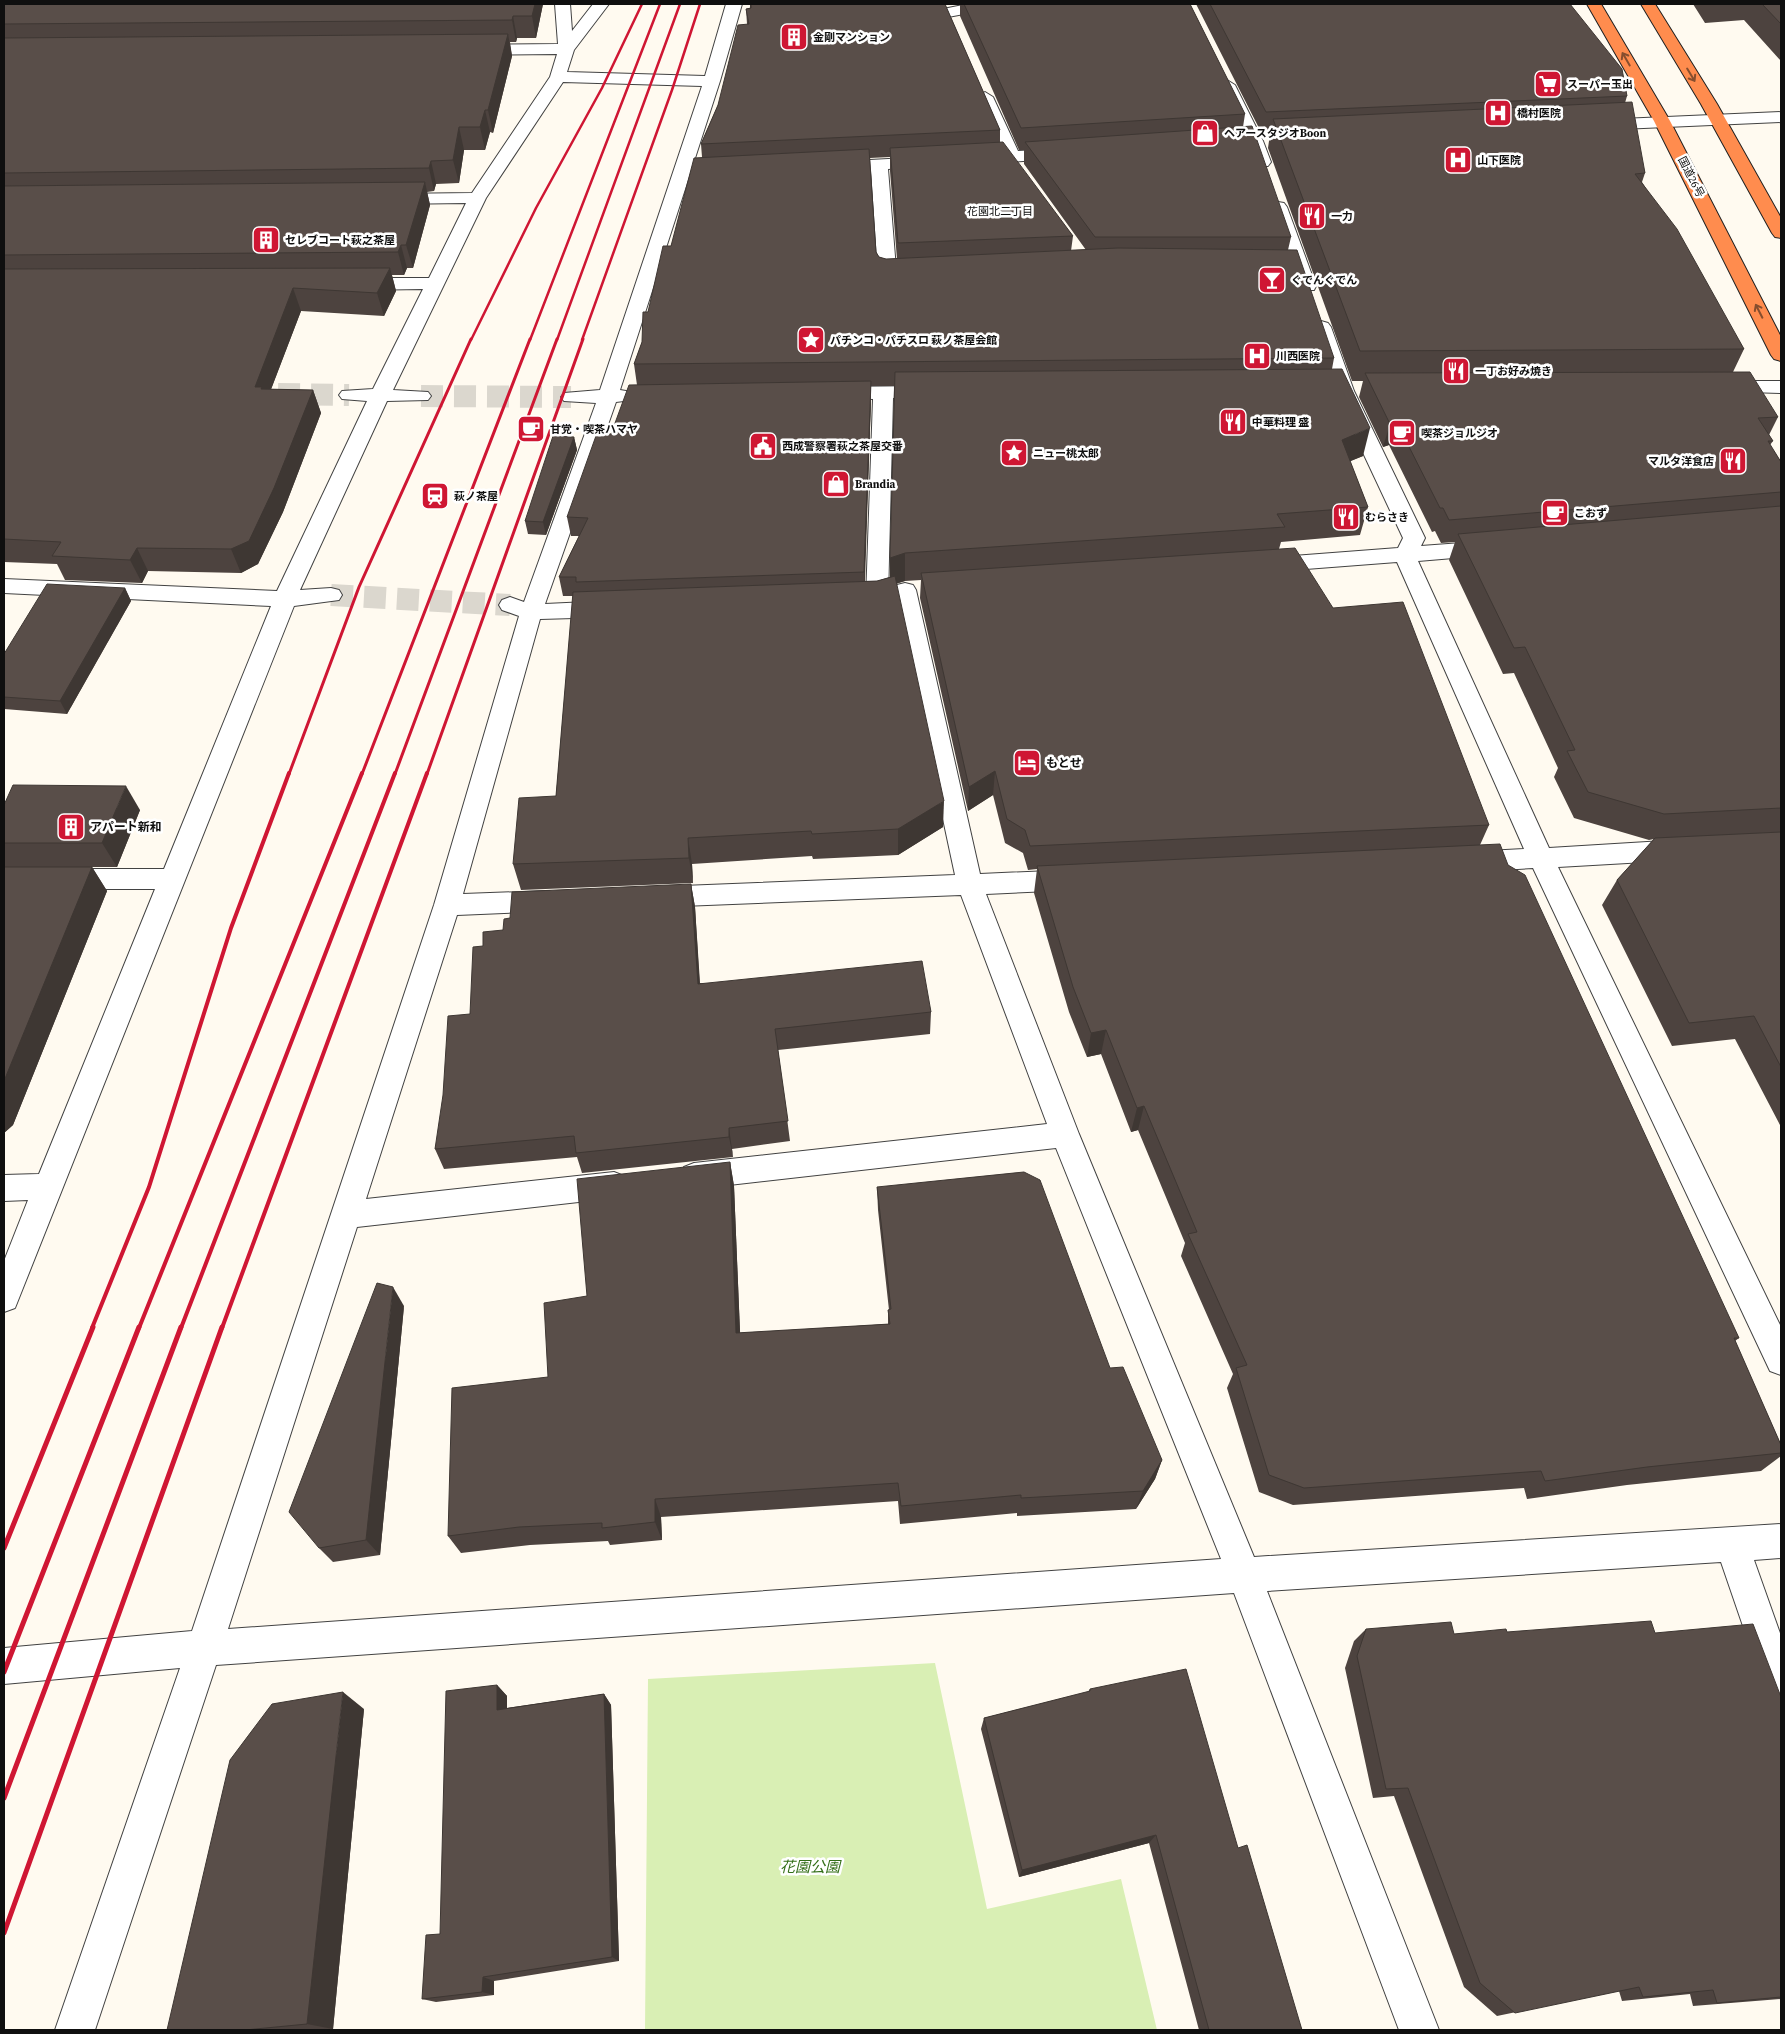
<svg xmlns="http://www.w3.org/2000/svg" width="1785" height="2034" viewBox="0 0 1785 2034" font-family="'Source Serif 4','Noto Sans JP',serif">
<rect width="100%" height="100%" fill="#fffaf0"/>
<!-- green -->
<polygon fill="#d9efb4" points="935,1663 987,1909 1121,1879 1157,2030 645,2030 648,1679"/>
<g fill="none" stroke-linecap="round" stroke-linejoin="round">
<!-- minor-tunnel -->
<g stroke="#dbd7ce" stroke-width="22" stroke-dasharray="22 11" stroke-linecap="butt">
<polyline points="278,394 349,395"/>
<polyline points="421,396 571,397"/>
<polyline points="331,595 510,605"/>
</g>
<!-- minor casing -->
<g stroke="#424242" stroke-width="2">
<g id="minor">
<polygon points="555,4 570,4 572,31 593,4 609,4 574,50 567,72 705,76 726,4 742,4 720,81 620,390 632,392 635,396 632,400 616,402 545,604 609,601 617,604 620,609 617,614 609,617 540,619 463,894 549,891 558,894 562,901 558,908 549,911 457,915 366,1199 614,1172 624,1176 629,1185 624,1194 614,1198 357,1227 228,1629 1221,1559 1056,1148 694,1189 684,1185 679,1176 684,1167 694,1163 1047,1124 961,895 657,907 648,904 644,897 648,890 657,887 955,875 894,590 897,585 905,583 913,585 916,590 980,874 1073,870 1082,873 1086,880 1082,887 1073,890 986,894 1079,1134 1254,1557 1781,1524 1781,1558 1754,1560 1781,1636 1781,1704 1768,1699 1721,1562 1267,1591 1439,2030 1399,2030 1234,1593 216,1665 95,2030 55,2030 180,1668 4,1684 4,1648 192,1631 434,905 519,616 502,610 499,605 502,600 510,597 524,602 596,403 564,401 561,397 564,393 600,390 702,86 563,82 486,198 393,390 428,392 431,396 428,400 387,401 300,590 331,588 339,590 342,595 339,600 294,606 19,1298 15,1308 4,1312 4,1261 28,1200 4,1201 4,1175 39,1174 155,889 4,889 4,869 164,869 271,606 4,593 4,579 277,591 367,401 342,399 339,395 342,391 373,389 423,289 358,290 351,288 349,284 351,280 358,278 429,278 466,203 391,204 385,203 382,199 385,195 391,194 472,193 550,77 557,54 473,55 465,50 473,45 558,44"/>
<polygon points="968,4 999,4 991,9 948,17 940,12 943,9"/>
<polygon points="1227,80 1235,85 1263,141 1271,162 1268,166 1256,166 1247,141 1219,85"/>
<polygon points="985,92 993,97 1018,151 1061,149 1067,150 1069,154 1067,158 977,164 971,163 969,159 971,155 1001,152 977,97"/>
<polygon points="1781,112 1781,122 1598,130 1592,129 1590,125 1592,121 1598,120"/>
<polygon points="926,157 932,158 935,162 932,166 888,169 896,269 915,270 917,274 915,278 887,281 880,279 878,275 871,170 832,172 826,171 823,167 826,163 832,162"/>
<polygon points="1278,202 1284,203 1287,207 1316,286 1314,290 1300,290 1298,286 1269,207 1272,203"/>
<polygon points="1321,321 1328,323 1331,327 1354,391 1425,538 1421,546 1489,541 1497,543 1500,548 1497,553 1489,555 1418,561 1549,848 1680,840 1689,843 1693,850 1689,857 1680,860 1558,867 1781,1327 1781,1375 1770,1371 1533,868 1468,872 1459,869 1455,862 1459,855 1468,852 1524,849 1397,562 1268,572 1260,570 1257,565 1260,560 1268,558 1398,548 1403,538 1334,391 1311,327 1314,323"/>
<polygon points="1723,381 1781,381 1781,393 1716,391 1713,387 1716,383"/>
<polygon points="932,386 939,388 942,392 939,396 893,398 888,599 885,604 877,606 869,604 866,599 873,399 826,397 823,393 826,389 833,387"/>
</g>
</g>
<!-- highway casing -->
<g stroke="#202020" stroke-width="2">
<g id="highway">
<polygon points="1587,4 1601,4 1670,121 1781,337 1781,361 1774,359 1771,355 1654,121"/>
<polygon points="1641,4 1655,4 1717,104 1781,218 1781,238 1775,237 1772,233 1701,104"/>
</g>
</g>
<!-- minor -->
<use href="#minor" fill="#fff" fill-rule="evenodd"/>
<!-- highway -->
<use href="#highway" fill="#ff8c4e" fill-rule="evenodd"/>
<!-- rail-far3 -->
<g stroke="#cf1633" stroke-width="2.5">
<polyline points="471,340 536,208 602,88 642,4"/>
<polyline points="530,340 660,4"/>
<polyline points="557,340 680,4"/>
<polyline points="582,340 672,90 700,4"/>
</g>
<!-- rail-far2 -->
<g stroke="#cf1633" stroke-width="3">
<polyline points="289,774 359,587 471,339"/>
<polyline points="362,774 530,339"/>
<polyline points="395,774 557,339"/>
<polyline points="427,774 583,339"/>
</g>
<!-- rail-far1 -->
<g stroke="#cf1633" stroke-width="4">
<polyline points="92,1328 149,1187 231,928 289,773"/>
<polyline points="139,1328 362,773"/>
<polyline points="181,1328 395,773"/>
<polyline points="222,1328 427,773"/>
</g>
<!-- rail -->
<g stroke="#cf1633" stroke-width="5">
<polyline points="4,1548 93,1327"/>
<polyline points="4,1672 139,1327"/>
<polyline points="4,1798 181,1327"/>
<polyline points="4,1933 222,1327"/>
</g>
</g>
<!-- wall -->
<g fill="#4d433f" fill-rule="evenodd">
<polygon points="4,4 543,4 536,38 517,38 516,42 510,42 512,56 493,133 490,132 485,150 464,150 459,183 436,184 434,191 427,192 430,205 413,268 407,268 404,275 392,275 396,291 384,316 301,311 271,389 313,390 321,413 283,512 258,564 241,573 148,571 142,583 65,580 57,564 4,562"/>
<path d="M750,4H945L1000,130V142L1073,236L1071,251L1086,250L1024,164V150H1019L960,16V4H1190L1245,114L1243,127L1291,237L1288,250L1334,358L1332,369L1363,456L1350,461L1368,507L1360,535L1281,542L1279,549L1333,608L1489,825L1480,845L1508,865L1739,1338L1735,1341L1781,1445V1456L1761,1471L1627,1485L1527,1499L1524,1488L1293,1505L1259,1492L1227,1388L1233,1374L1181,1256L1185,1243L1138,1130L1131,1132L1101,1054L1087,1057L1069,1012L1034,893L1037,869L1028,870L1023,853L1005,843L993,795L968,811L920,598L921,580L905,581L896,584L943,827L898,855L813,859L812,856L692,864L693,883L521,890L513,864L556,796L573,596H563L559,577L579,536H571L567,517L637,385L634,364L642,342L648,312L702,157L701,144L718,105L747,24L746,9L750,8ZM890,157V171L897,259H886L879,257L876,252L870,158ZM871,386H894L890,577L877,581H865L871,400Z"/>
<polygon points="1196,4 1570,4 1627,96 1625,103 1645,173 1642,182 1744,349 1733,372 1778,417 1769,435 1773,441 1770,445 1781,462 1781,1127 1735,1039 1672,1046 1602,905 1617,880 1654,839 1649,840 1574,818 1554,777 1558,768 1514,673 1503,674 1449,560 1455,542 1441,543 1435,531 1432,532 1389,445 1383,447 1359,397 1363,381 1352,381 1268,148 1270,134 1262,134"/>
<polygon points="1693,4 1781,4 1781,61 1744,20 1705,23"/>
<polygon points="574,437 577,450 546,535 528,534 525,521"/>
<polygon points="125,588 131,601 67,714 4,709 4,654"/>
<polygon points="4,805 140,810 117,867 92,867 107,891 13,1125 4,1133"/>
<polygon points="691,884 695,907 700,983 931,1012 930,1034 778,1050 790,1141 732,1149 733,1157 582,1173 577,1157 444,1169 435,1149 470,1014 483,946 503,930 510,918"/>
<polygon points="730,1162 734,1186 740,1333 888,1324 888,1310 889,1310 878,1210 877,1187 1110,1368 1162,1460 1155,1479 1136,1509 1017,1516 1017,1513 900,1524 898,1501 661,1517 662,1540 610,1545 608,1541 530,1545 461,1553 448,1536 548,1377 587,1296"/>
<polygon points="404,1306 380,1555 333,1562 319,1548"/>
<polygon points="1366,1629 1454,1634 1507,1632 1655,1633 1781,1697 1781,1999 1693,2006 1690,1994 1622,2001 1619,1991 1497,2016 1464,1987 1394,1796 1373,1798 1345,1668 1354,1641"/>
<polygon points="497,1685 507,1696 507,1708 604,1694 611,1705 619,1961 494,1981 494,1995 436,2002 422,1999 440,1934"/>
<polygon points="1090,1689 1238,1848 1302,2030 1199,2030 1149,1843 1019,1877 981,1729 984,1718 1088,1692"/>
<polygon points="364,1709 333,2029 314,2030 167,2030"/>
</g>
<!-- shaded-wall -->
<g fill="#3e3733">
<polygon points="535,4 543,4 536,38 532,16"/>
<polygon points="513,16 517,38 516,42 512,20"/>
<polygon points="508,34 512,56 493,133 488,110"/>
<polygon points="485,110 490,132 485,150 480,127"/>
<polygon points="459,127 464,150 459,183 453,160"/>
<polygon points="431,161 436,184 434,191 429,168"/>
<polygon points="425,182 430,205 413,268 406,245"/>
<polygon points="401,245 407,268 404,275 398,252"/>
<polygon points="390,268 396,291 384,316 377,293"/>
<polygon points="293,288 301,311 267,400 255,387"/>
<polygon points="871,381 871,400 864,590 864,572"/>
<polygon points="313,390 321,413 283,512 258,564 241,573 231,549"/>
<polygon points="1396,421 1389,445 1383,447 1390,424"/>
<polygon points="1370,428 1363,456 1334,468 1342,440"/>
<polygon points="574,437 577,450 546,535 543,522"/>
<polygon points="137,548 148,571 142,583 130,560"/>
<polygon points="905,553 905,581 890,585 890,558"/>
<polygon points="125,588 131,601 67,714 60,701"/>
<polygon points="995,771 993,795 968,811 969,787"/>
<polygon points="126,786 140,810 117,867 102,843"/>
<polygon points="944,801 943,827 898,855 898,829"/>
<polygon points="688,838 692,864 693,883 689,858"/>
<polygon points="92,867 107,891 13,1125 4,1133 4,1081"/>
<polygon points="691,884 695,907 701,1006 698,984"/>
<polygon points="1106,1030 1101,1054 1087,1057 1091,1033"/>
<polygon points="1144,1106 1138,1130 1131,1132 1137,1108"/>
<polygon points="729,1128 732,1149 733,1157 729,1137"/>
<polygon points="730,1162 734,1186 741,1355 736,1333"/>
<polygon points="393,1287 404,1306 380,1555 366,1540"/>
<polygon points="1162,1460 1155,1479 1136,1509 1143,1491"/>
<polygon points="655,1499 661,1517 662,1540 655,1522"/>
<polygon points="497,1685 507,1696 507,1720 497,1710"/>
<polygon points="343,1692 364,1709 333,2029 307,2024"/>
<polygon points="604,1694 611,1705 619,1961 612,1957"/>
<polygon points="1156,1835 1149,1843 1019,1877 1022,1870"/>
<polygon points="483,1977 494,1981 494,1995 482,1992"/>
</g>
<!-- building -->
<g fill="#594e49" stroke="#3e3733">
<polygon points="4,4 535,4 532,16 513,16 512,20 4,24"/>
<polygon points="751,4 945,4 1000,130 701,144 718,105 738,25 749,24 746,9 751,8"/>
<polygon points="964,4 1190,4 1245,114 1021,128"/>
<polygon points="1210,4 1570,4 1622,69 1627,96 1266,112"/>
<polygon points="1762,4 1781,4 1781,24"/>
<polygon points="508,34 488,110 485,110 480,127 459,127 453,160 431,161 429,168 4,173 4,38"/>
<polygon points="1632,102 1645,173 1635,174 1677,229 1744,349 1360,351 1273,119"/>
<polygon points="1252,126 1291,237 1095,237 1025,142"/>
<polygon points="1003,142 1073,236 898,243 890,148"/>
<polygon points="869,149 876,252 879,257 886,259 1118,248 1297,250 1334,358 634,364 642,342 643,312 648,312 663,246 671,246 694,158"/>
<polygon points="425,182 406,245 401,245 398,252 4,255 4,186"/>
<polygon points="390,268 377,293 293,288 255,387 262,387 261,389 313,390 274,488 249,541 231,549 137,548 130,560 52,556 61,542 4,539 4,269"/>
<polygon points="1342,369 1370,428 1342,440 1368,507 1277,514 1285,527 905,553 890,558 895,372"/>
<polygon points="1750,372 1778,417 1758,418 1773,441 1768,441 1781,462 1781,492 1449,520 1443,508 1440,508 1396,421 1390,424 1365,373"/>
<polygon points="871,381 864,572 576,582 576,577 559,577 588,518 567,517 597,433 611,434 629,385"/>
<polygon points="553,436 574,437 543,522 525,521"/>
<polygon points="1781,506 1781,808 1664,814 1588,792 1567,751 1575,750 1525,647 1514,648 1458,534"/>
<polygon points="1295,548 1333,608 1403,602 1489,825 1030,846 1025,830 1007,819 995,771 969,787 921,573"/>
<polygon points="895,576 944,801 898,829 812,834 811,831 688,838 689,858 513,864 519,798 556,796 573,592 877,581"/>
<polygon points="47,584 125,588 60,701 4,697 4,654"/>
<polygon points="13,785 126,786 102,843 4,843 4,805"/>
<polygon points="1781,832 1781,1067 1754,1016 1689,1023 1617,880 1655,838"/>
<polygon points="1500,844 1508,865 1525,875 1739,1338 1734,1338 1781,1445 1781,1453 1647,1467 1545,1481 1541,1471 1304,1488 1269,1475 1236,1368 1247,1365 1188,1234 1197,1232 1144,1106 1137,1108 1106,1030 1091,1033 1073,987 1037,866"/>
<polygon points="4,867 92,867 4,1081"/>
<polygon points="691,884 698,984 922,961 931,1012 775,1029 788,1121 729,1128 729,1137 576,1153 574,1136 435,1149 443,1095 448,1016 470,1014 473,947 483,946 483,932 503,930 504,919 510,918 512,892"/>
<polygon points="730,1162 736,1333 890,1324 888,1310 891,1309 877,1187 1024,1172 1040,1180 1110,1368 1123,1367 1162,1460 1143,1491 1021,1498 1021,1495 901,1506 898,1483 655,1499 655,1522 602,1528 602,1523 519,1527 448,1536 452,1388 548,1377 544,1303 587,1296 577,1179"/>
<polygon points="377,1283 393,1287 366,1540 319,1548 289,1512"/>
<polygon points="1651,1621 1655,1633 1753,1624 1781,1697 1781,1997 1717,2003 1713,1990 1643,1997 1639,1987 1515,2013 1480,1983 1408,1788 1386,1789 1357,1656 1366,1629 1451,1622 1454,1634 1506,1629 1507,1632"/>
<polygon points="1186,1669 1238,1848 1247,1845 1302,2030 1209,2030 1156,1835 1022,1870 984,1718 1090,1691 1090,1689"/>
<polygon points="497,1685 497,1710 604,1694 612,1957 483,1977 482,1992 422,1999 426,1935 440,1934 446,1691"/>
<polygon points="343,1692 307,2024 245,2030 167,2030 230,1760 272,1704"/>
</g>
<!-- one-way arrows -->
<defs><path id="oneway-shaft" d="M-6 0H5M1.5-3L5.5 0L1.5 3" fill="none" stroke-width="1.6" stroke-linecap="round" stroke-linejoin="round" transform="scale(1.25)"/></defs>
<g stroke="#874e2e">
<use href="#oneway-shaft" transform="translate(1626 59) rotate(-120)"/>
<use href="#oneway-shaft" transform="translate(1691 75) rotate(59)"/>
<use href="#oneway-shaft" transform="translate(1759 311) rotate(-117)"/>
</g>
<!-- icons -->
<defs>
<g id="building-square" transform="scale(1.4375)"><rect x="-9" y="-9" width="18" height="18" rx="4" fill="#cf1633" stroke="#fff"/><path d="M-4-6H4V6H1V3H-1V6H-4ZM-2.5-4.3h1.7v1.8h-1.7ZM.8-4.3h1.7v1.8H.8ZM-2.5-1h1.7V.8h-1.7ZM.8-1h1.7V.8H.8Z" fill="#fff"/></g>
<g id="supermarket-square" transform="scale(1.4375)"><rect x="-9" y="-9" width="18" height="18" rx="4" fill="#cf1633" stroke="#fff"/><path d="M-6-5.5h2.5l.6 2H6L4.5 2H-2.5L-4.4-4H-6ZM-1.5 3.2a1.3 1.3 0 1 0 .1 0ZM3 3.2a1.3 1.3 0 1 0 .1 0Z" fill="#fff"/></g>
<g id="hospital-square" transform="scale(1.4375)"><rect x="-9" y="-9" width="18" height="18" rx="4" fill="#cf1633" stroke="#fff"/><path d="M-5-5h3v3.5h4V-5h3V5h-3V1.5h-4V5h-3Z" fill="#fff"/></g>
<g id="shop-square" transform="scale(1.4375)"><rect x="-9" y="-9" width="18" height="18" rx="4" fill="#cf1633" stroke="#fff"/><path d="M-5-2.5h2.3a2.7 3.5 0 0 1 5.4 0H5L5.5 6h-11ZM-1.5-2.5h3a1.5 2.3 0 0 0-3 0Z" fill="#fff"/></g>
<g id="restaurant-square" transform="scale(1.4375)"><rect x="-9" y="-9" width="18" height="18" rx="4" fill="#cf1633" stroke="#fff"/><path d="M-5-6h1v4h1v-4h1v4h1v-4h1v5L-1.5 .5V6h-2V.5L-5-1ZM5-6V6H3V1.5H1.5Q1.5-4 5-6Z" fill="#fff"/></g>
<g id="bar-square" transform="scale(1.4375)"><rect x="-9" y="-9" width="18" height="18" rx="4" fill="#cf1633" stroke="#fff"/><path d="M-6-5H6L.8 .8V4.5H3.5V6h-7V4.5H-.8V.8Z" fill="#fff"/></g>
<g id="sight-square" transform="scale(1.4375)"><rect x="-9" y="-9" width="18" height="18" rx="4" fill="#cf1633" stroke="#fff"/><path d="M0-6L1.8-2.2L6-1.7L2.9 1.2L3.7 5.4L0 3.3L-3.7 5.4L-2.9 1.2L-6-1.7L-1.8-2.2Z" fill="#fff"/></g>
<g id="cafe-square" transform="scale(1.4375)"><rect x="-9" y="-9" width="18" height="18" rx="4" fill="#cf1633" stroke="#fff"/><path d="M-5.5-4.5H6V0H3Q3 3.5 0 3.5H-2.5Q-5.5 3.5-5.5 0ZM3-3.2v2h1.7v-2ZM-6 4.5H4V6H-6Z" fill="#fff"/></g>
<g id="civic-square" transform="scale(1.4375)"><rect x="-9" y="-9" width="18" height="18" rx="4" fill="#cf1633" stroke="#fff"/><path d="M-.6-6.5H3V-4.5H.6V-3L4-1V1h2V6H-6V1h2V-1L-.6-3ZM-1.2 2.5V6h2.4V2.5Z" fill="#fff"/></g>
<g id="station-square" transform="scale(1.4375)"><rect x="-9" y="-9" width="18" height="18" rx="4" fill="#cf1633" stroke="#fff"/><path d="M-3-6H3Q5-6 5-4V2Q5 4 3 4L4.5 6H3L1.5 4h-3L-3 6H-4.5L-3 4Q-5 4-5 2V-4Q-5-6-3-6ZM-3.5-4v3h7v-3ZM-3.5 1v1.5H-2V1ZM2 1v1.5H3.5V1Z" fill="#fff"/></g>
<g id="hotel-square" transform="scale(1.4375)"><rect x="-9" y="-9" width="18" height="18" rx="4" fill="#cf1633" stroke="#fff"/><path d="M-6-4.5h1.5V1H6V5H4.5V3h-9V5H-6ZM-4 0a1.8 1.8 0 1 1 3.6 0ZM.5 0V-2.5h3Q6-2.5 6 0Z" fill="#fff"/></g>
</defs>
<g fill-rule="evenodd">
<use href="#building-square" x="794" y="37"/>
<use href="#supermarket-square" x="1548" y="84"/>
<use href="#hospital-square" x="1498" y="113"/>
<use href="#shop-square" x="1205" y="133"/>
<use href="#hospital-square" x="1458" y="160"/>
<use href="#restaurant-square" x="1312" y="216"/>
<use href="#building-square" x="266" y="240"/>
<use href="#bar-square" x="1272" y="280"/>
<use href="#sight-square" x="811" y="340"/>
<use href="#hospital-square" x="1257" y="356"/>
<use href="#restaurant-square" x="1456" y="371"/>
<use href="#restaurant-square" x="1233" y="422"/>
<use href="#cafe-square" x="531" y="429"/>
<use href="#cafe-square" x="1402" y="433"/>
<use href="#civic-square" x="763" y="446"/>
<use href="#sight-square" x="1014" y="453"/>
<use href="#restaurant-square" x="1733" y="461"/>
<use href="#shop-square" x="836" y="484"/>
<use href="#station-square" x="435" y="496"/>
<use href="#cafe-square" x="1555" y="513"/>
<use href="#restaurant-square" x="1346" y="517"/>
<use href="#hotel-square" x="1027" y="763"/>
<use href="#building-square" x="71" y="827"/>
</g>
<g text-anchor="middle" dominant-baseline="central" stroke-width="5" stroke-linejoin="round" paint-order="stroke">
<!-- far-poi labels -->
<g font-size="11" font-weight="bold" fill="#0f0f0f" stroke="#fff" text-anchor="start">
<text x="813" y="37">金剛マンション</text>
<text x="1567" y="84">スーパー玉出</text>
<text x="1517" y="113">橋村医院</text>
<text x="1224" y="133">ヘアースタジオBoon</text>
<text x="1477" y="160">山下医院</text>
<text x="1331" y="216">一力</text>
<text x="285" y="240">セレブコート萩之茶屋</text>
<text x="1291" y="280">ぐでんぐでん</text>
<text x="830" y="340">パチンコ・パチスロ 萩ノ茶屋会館</text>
<text x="1276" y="356">川西医院</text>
<text x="1475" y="371">一丁お好み焼き</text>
<text x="1252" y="422">中華料理 盛</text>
<text x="550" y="429">甘党・喫茶ハマヤ</text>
<text x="1421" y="433">喫茶ジョルジオ</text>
<text x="782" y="446">西成警察署萩之茶屋交番</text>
<text x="1033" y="453">ニュー桃太郎</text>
<text x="1714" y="461" text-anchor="end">マルタ洋食店</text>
<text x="855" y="484">Brandia</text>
<text x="454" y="496">萩ノ茶屋</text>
<text x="1574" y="513">こおず</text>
<text x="1365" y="517">むらさき</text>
</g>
<!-- far-street labels -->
<g font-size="11" fill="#0f0f0f" stroke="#fff">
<text transform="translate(1691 177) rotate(63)">国道26号</text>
</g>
<!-- far-neighbourhood labels -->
<g font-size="11" fill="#0f0f0f" stroke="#fff">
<text x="1000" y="211">花園北二丁目</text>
</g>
<!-- poi labels -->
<g font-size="12" font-weight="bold" fill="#0f0f0f" stroke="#fff" text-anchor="start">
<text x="1046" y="763">もとせ</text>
<text x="90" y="827">アパート新和</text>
</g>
<!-- near-park labels -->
<g font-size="15" font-style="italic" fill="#326e17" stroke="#fff">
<text x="810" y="1866">花園公園</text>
</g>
</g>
<!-- border -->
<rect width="1785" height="2034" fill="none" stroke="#0f0f0f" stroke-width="10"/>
</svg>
